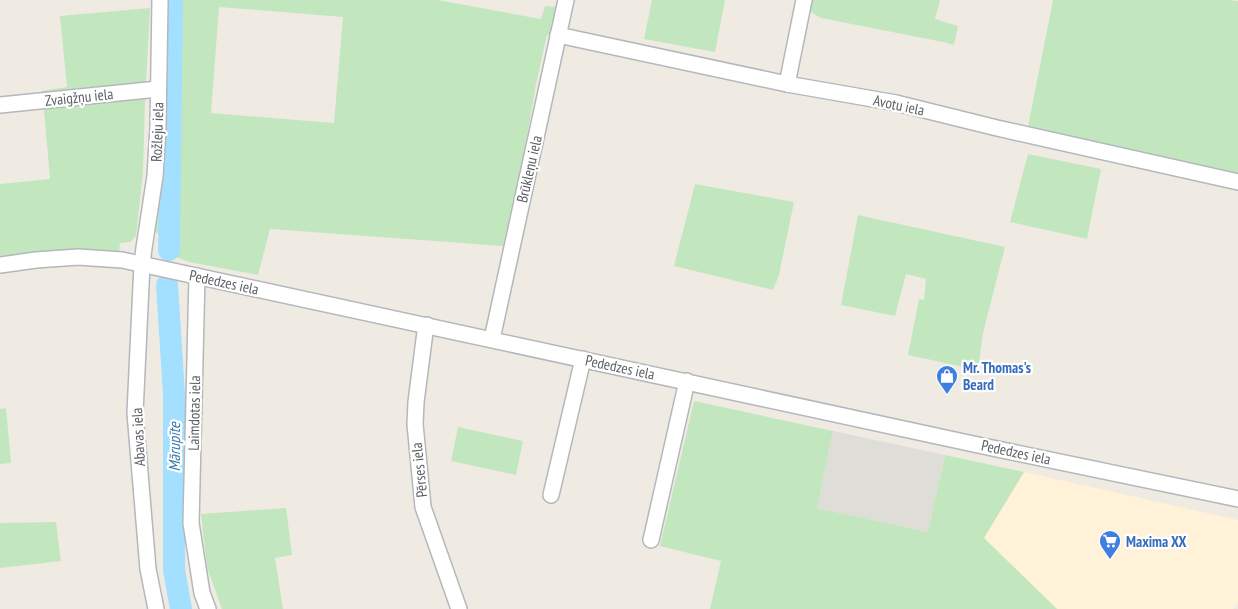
<svg xmlns="http://www.w3.org/2000/svg" width="1238" height="609" viewBox="0 0 1238 609" font-family="'PT Sans Narrow',sans-serif">
<rect width="100%" height="100%" fill="#efebe3"/>
<!-- commercial -->
<polygon fill="#fff2d8" points="1024,472 1238,520 1238,603 1233,609 1057,609 983,538"/>
<!-- industrial -->
<polygon fill="#dfddd8" points="833,431 945,455 928,532 817,508"/>
<!-- green -->
<g fill="#c2e7bf" fill-rule="evenodd">
<path d="M173,0H438L541,19L545,6L557,7L552,36L547,35L536,84L521,172L503,246L270,229L258,275L189,262L163,252L164,235L155,232L163,174ZM219,7L343,17L334,123L211,113Z"/>
<polygon points="652,0 725,0 715,52 644,39"/>
<polygon points="811,0 940,0 935,19 958,26 954,45 943,42 821,18 809,11"/>
<polygon points="1053,0 1228,0 1238,1 1238,177 1027,132"/>
<polygon points="150,8 145,102 143,173 136,236 130,242 120,243 119,254 0,259 0,184 50,179 44,110 41,91 67,87 60,16"/>
<polygon points="1028,154 1101,169 1087,239 1010,222"/>
<polygon points="695,184 794,202 779,275 773,290 674,266"/>
<polygon points="858,215 1005,247 983,333 978,370 908,355 919,299 924,300 926,279 906,274 895,316 841,305"/>
<polygon points="694,401 833,431 817,508 928,532 945,455 1024,472 984,538 1057,609 710,609 721,561 660,546"/>
<polygon points="6,408 11,463 0,464 0,409"/>
<polygon points="458,427 523,441 516,475 451,461"/>
<polygon points="286,508 292,555 275,558 283,609 222,609 207,567 201,514"/>
<polygon points="56,522 61,561 0,568 0,523"/>
</g>
<g fill="none" stroke-linecap="round" stroke-linejoin="round">
<!-- river -->
<g stroke="#a3dfff" stroke-width="22">
<polyline points="169,250 172,0"/>
<polyline points="167,285 174,394 174,570 181,609"/>
</g>
<!-- street casing -->
<g stroke="#b4b7bb" stroke-width="18">
<g id="street">
<polyline points="558,35 787,84 896,103 997,128 1238,182"/>
<polyline points="787,84 804,0"/>
<polyline points="0,105 158,89"/>
<polyline points="0,265 36,260 78,257 122,260 978,445 1238,499"/>
<polyline points="197,276 191,523 202,593 208,609"/>
<polyline points="427,325 425,332 416,402 415,424 423,507 459,609"/>
<polyline points="492,339 566,0"/>
<polyline points="551,495 583,359"/>
<polyline points="651,540 687,381"/>
<polyline points="156,609 148,569 135,413 142,264 144,248 155,176 158,127 160,0"/>
</g>
</g>
<!-- street -->
<use href="#street" stroke="#fff" stroke-width="15"/>
</g>
<!-- icons -->
<defs>
<g id="shop-pin" transform="scale(1.125)"><path d="M0 17L-7.5 6A9.5 9.5 0 1 1 7.5 6Z" fill="#3f7fe0" stroke="#fff"/><path d="M-5-2.5h2.3a2.7 3.5 0 0 1 5.4 0H5L5.5 6h-11ZM-1.5-2.5h3a1.5 2.3 0 0 0-3 0Z" fill="#fff"/></g>
<g id="supermarket-pin" transform="scale(1.125)"><path d="M0 17L-7.5 6A9.5 9.5 0 1 1 7.5 6Z" fill="#3f7fe0" stroke="#fff"/><path d="M-6-5.5h2.5l.6 2H6L4.5 2H-2.5L-4.4-4H-6ZM-1.5 3.2a1.3 1.3 0 1 0 .1 0ZM3 3.2a1.3 1.3 0 1 0 .1 0Z" fill="#fff"/></g>
</defs>
<g fill-rule="evenodd">
<use href="#shop-pin" x="947" y="376"/>
<use href="#supermarket-pin" x="1110" y="541"/>
</g>
<g text-anchor="middle" dominant-baseline="central" stroke-width="4.5" stroke-linejoin="round" paint-order="stroke">
<!-- street labels -->
<g font-size="15" fill="#5b6065" stroke="#fff">
<text transform="translate(79 97) rotate(-6)">Zvaigžņu iela</text>
<text transform="translate(899 105) rotate(12)">Avotu iela</text>
<text transform="translate(157 132) rotate(-88)">Rožleju iela</text>
<text transform="translate(529 169) rotate(-77)">Brūkleņu iela</text>
<text transform="translate(224 282) rotate(12)">Pededzes iela</text>
<text transform="translate(620 367) rotate(12)">Pededzes iela</text>
<text transform="translate(194 413) rotate(-89)">Laimdotas iela</text>
<text transform="translate(138 437) rotate(-93)">Abavas iela</text>
<text transform="translate(1016 452) rotate(12)">Pededzes iela</text>
<text transform="translate(419 470) rotate(-96)">Pērses iela</text>
</g>
<!-- shop labels -->
<g font-size="15" font-weight="bold" fill="#366cbe" stroke="#fff" text-anchor="start">
<text x="963" y="367">Mr. Thomas's<tspan x="963" dy="17">Beard</tspan></text>
<text x="1126" y="541">Maxima XX</text>
</g>
<!-- water labels -->
<g font-size="16" font-style="italic" fill="#3a7bac" stroke="#fff">
<text transform="translate(174 447) rotate(-90)">Mārupīte</text>
</g>
</g>
</svg>
